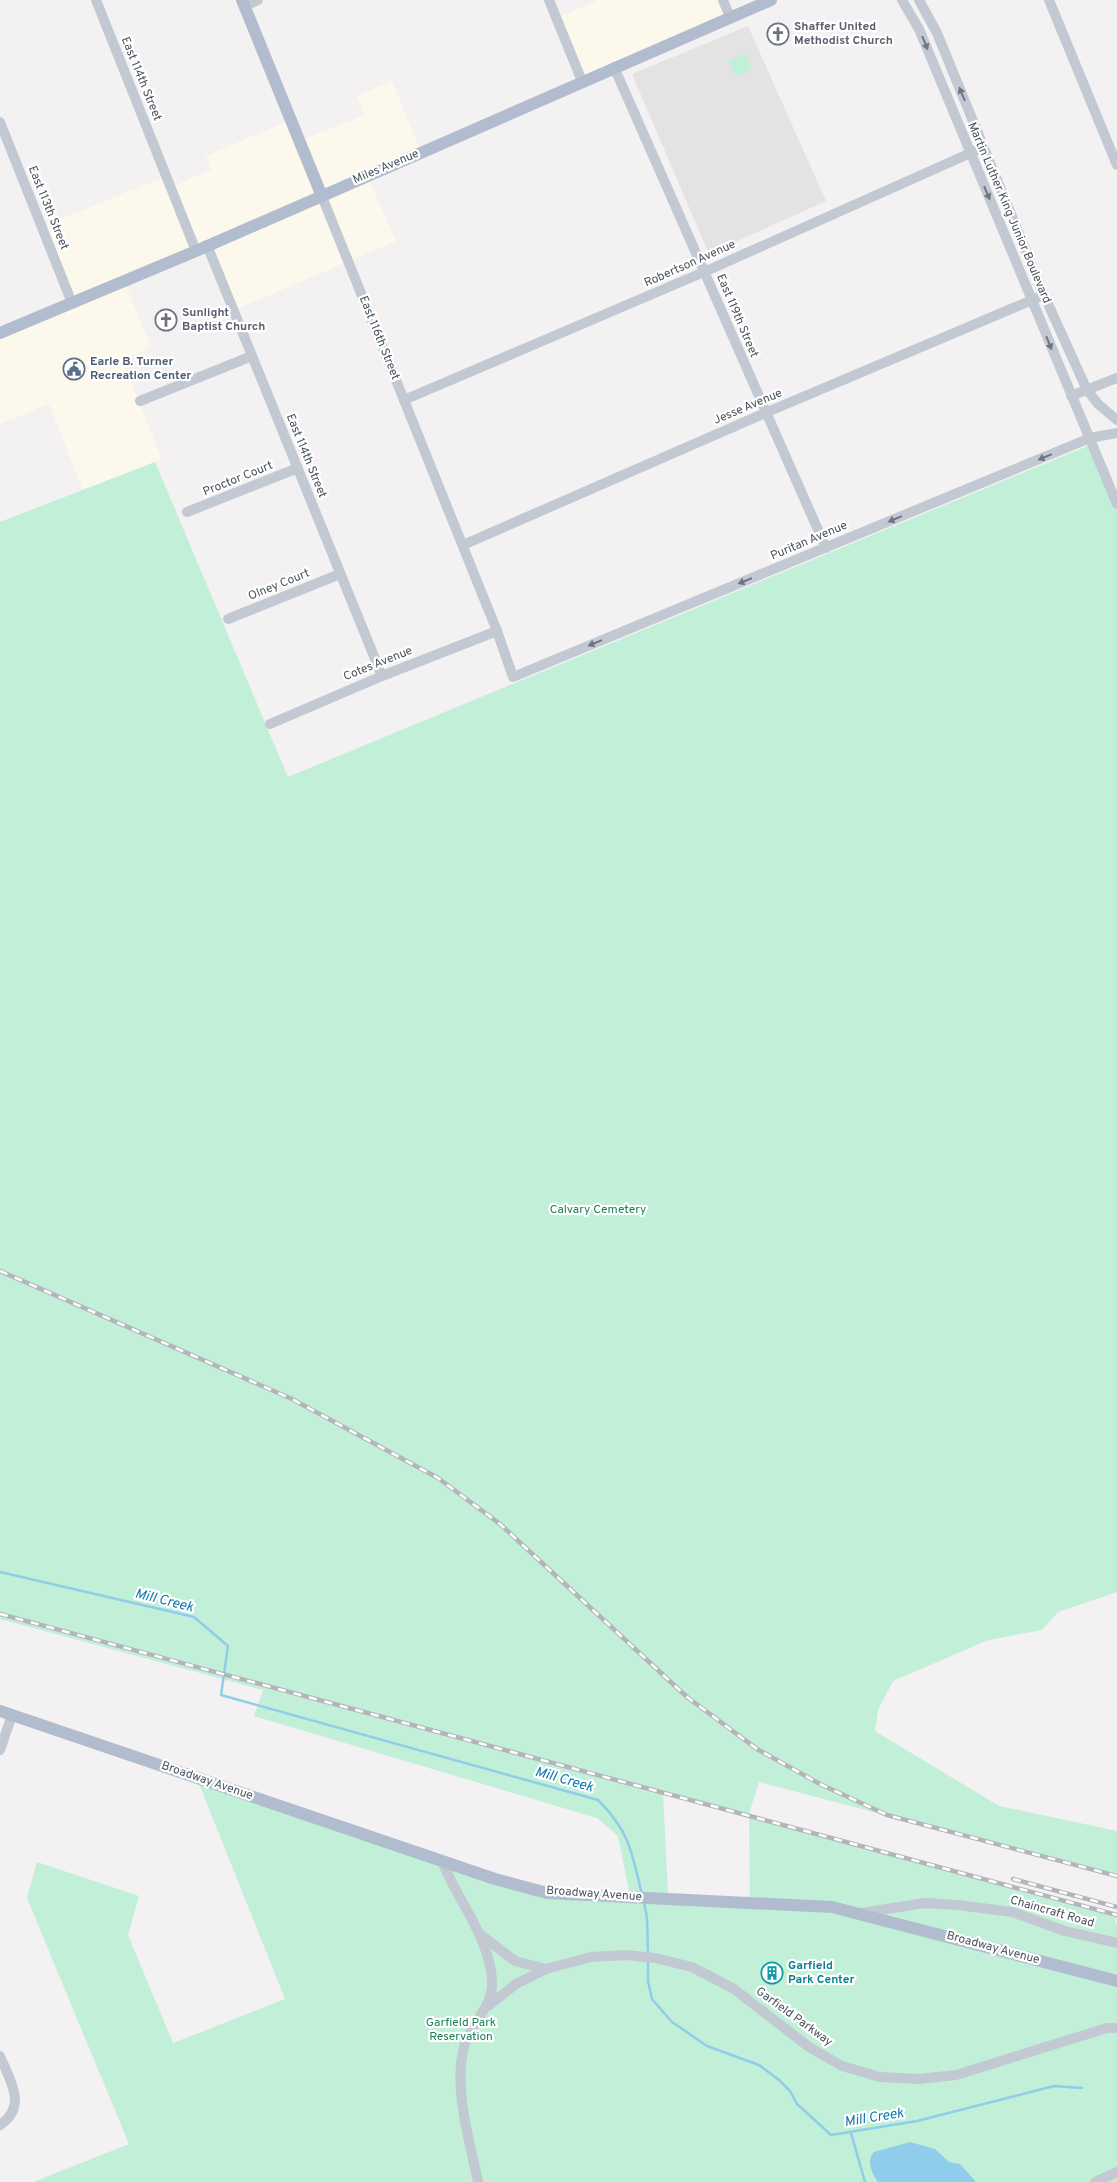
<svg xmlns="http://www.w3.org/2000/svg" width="1117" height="2182" viewBox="0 0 1117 2182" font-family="Overpass,sans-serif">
<rect width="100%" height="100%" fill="#f3f1f1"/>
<!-- commercial -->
<g fill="#fcf9ec">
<polygon points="599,0 723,0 730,17 582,81 557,18"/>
<polygon points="392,81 421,152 367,175 396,241 234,310 207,246 124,281 151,347 122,360 162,459 83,490 49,404 0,424 0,333 72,303 42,227 166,176 170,187 211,170 206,156 291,120 300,141 365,115 357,96"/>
</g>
<!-- education -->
<polygon fill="#e4e2e3" points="748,26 826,201 709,254 632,74"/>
<!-- green -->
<g fill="#c1efd8" fill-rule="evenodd">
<polygon points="745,53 752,69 736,77 728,60"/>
<path d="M1090,445L1117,511V1592L1058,1612L1042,1630L988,1640L893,1681L878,1710L875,1731L999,1806L1117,1831V1876L759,1782L749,1814L1117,1915L1115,1923L1117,1924V2182H33L129,2144L27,1898L37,1862L139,1896L128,1935L173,2043L285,1999L197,1779L547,1893L630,1896L618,1836L597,1818L254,1716L263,1690L0,1619V522L155,462L288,777ZM663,1792L749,1815L750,1901L668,1897Z"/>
</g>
<!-- water -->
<path fill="#8fcdeb" d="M910,2142L935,2149L949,2162L960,2164L976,2182H878C872,2174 866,2160 874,2152Z"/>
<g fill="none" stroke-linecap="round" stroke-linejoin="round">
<!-- stream -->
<g stroke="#8fcdeb" stroke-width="2.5">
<path d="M0,1572L194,1617L228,1646L221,1695L598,1800C630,1832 632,1852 642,1895"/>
<polyline points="644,1902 647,1918 648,1954"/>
<polyline points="648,1959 648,1981 652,1999 672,2022 707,2046 759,2065 779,2080 790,2091 797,2104 831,2135 917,2121 1054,2086 1082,2088"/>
<polyline points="851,2133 865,2182"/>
</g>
<!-- minor -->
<g stroke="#c2c9d2" stroke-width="10">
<polyline points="96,0 196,251"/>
<polyline points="549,0 582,81"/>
<polyline points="723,0 730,17"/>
<polyline points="902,0 919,29 1117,504"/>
<polyline points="919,0 937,33 1044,295 1087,390 1098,404 1117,420"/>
<polyline points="1049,0 1117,165"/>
<polyline points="245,6 258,0"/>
<polyline points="614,67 826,548"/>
<polyline points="0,122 72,303"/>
<polyline points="321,194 497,631 513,677 1090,438 1117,433"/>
<polyline points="207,245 382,676"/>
<polyline points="1071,396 1117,378"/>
<polyline points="404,400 704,272 984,147"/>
<polyline points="140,401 252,356"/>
<polyline points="187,512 298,468"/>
<polyline points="463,545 765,413 1044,295"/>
<polyline points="228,619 340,574"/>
<polyline points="270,724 382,676 497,631"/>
<polyline points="0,1750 12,1715"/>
<path d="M442,1861C457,1900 491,1939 492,1982C493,2008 470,2023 464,2047C453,2088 470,2142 478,2182"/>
<polyline points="861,1913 925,1903 958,1905 1012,1912 1065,1931 1117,1943"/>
<polyline points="480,1934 515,1961 546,1969 591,1957 626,1955 655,1958 692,1967 734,1989 809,2047 842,2066 880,2077 919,2079 956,2075 1107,2028 1117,2028"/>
<polyline points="488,2006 516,1984 546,1969"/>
<path d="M0,2056C10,2081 28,2106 0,2125"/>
<polyline points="1095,2182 1117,2172"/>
</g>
<!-- major -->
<g stroke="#b1bdcf" stroke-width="12">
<polyline points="242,0 321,194"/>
<polyline points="0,333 196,251 771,0"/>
<polyline points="0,1711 495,1879 547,1893 832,1907 1117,1981"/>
</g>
<!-- rail casing -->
<g stroke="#b3b5bb" stroke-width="4.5">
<g id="rail">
<polyline points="0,1271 292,1399 438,1478 500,1524 687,1697 757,1749 820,1784 887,1815 1117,1876"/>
<polyline points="0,1614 1117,1915"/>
<polyline points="1013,1879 1117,1907"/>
</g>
</g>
<!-- rail -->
<use href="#rail" stroke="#fff" stroke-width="2.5" stroke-dasharray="8" stroke-linecap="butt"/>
</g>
<!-- one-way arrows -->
<defs><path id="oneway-solid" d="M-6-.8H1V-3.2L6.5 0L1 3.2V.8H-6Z" transform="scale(1.25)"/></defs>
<g fill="#6d7681">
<use href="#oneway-solid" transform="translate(925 43) rotate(68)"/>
<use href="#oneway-solid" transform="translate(962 94) rotate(-113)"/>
<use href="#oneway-solid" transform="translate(987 193) rotate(67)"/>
<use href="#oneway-solid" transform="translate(1049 343) rotate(68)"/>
<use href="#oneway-solid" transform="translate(1045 457) rotate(157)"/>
<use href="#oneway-solid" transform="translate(895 519) rotate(157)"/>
<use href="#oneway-solid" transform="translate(745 581) rotate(158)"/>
<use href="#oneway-solid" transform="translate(595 643) rotate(158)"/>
</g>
<!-- icons -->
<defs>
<g id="church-ring" transform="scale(1.125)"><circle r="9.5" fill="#fff" stroke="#6b7280" stroke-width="1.5"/><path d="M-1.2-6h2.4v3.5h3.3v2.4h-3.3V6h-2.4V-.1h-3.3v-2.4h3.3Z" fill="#6b7280"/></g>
<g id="civic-ring" transform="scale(1.125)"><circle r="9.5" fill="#fff" stroke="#5c6f8a" stroke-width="1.5"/><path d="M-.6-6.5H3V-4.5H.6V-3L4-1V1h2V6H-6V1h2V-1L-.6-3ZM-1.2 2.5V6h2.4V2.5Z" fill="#5c6f8a"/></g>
<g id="building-ring" transform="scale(1.125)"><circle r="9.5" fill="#fff" stroke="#0f9aa8" stroke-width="1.5"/><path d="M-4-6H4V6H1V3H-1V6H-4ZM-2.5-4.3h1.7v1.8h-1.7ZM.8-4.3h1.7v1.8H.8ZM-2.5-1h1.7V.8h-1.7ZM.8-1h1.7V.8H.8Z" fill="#0f9aa8"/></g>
</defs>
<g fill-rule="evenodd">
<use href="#church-ring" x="778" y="34"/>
<use href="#church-ring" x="166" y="320"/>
<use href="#civic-ring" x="74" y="369"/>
<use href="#building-ring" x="772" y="1973"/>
</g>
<g text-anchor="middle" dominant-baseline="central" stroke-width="4.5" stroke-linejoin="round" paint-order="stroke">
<!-- worship labels -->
<g font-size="12" font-weight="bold" fill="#5b616d" stroke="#fff" text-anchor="start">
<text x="794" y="27">Shaffer United<tspan x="794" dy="14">Methodist Church</tspan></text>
<text x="182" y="313">Sunlight<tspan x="182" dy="14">Baptist Church</tspan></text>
</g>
<!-- street labels -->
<g font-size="12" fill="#49525e" stroke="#fff">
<text transform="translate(141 79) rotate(68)">East 114th Street</text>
<text transform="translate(386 167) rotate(-23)">Miles Avenue</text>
<text transform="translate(48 208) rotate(68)">East 113th Street</text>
<text transform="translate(1009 213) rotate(67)">Martin Luther King Junior Boulevard</text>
<text transform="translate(690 264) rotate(-24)">Robertson Avenue</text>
<text transform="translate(737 316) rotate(67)">East 119th Street</text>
<text transform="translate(379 338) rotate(68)">East 116th Street</text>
<text transform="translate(748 407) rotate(-23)">Jesse Avenue</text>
<text transform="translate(306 456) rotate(68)">East 114th Street</text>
<text transform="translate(238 479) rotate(-22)">Proctor Court</text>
<text transform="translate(809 541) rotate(-23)">Puritan Avenue</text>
<text transform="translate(279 585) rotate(-22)">Olney Court</text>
<text transform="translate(378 664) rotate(-22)">Cotes Avenue</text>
<text transform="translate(207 1781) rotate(19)">Broadway Avenue</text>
<text transform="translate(594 1894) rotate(4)">Broadway Avenue</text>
<text transform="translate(1052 1912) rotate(16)">Chaincraft Road</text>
<text transform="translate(993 1948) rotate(15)">Broadway Avenue</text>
<text transform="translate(794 2017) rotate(36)">Garfield Parkway</text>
</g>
<!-- service labels -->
<g font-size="12" font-weight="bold" fill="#4e5e75" stroke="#fff" text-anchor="start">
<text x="90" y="362">Earle B. Turner<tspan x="90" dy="14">Recreation Center</tspan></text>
</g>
<!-- park labels -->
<g font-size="12" fill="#198058" stroke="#fff">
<text x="598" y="1210">Calvary Cemetery</text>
<text x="461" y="2023">Garfield Park<tspan x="461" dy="14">Reservation</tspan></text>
</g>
<!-- culture labels -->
<g font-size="12" font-weight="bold" fill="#0d838f" stroke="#fff" text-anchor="start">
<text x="788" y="1966">Garfield<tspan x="788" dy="14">Park Center</tspan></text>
</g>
<!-- water labels -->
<g font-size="14" font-style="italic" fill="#0e78ac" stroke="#fff">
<text transform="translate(164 1601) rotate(14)">Mill Creek</text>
<text transform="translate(564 1780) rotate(16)">Mill Creek</text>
<text transform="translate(874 2118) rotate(-9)">Mill Creek</text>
</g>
</g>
</svg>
